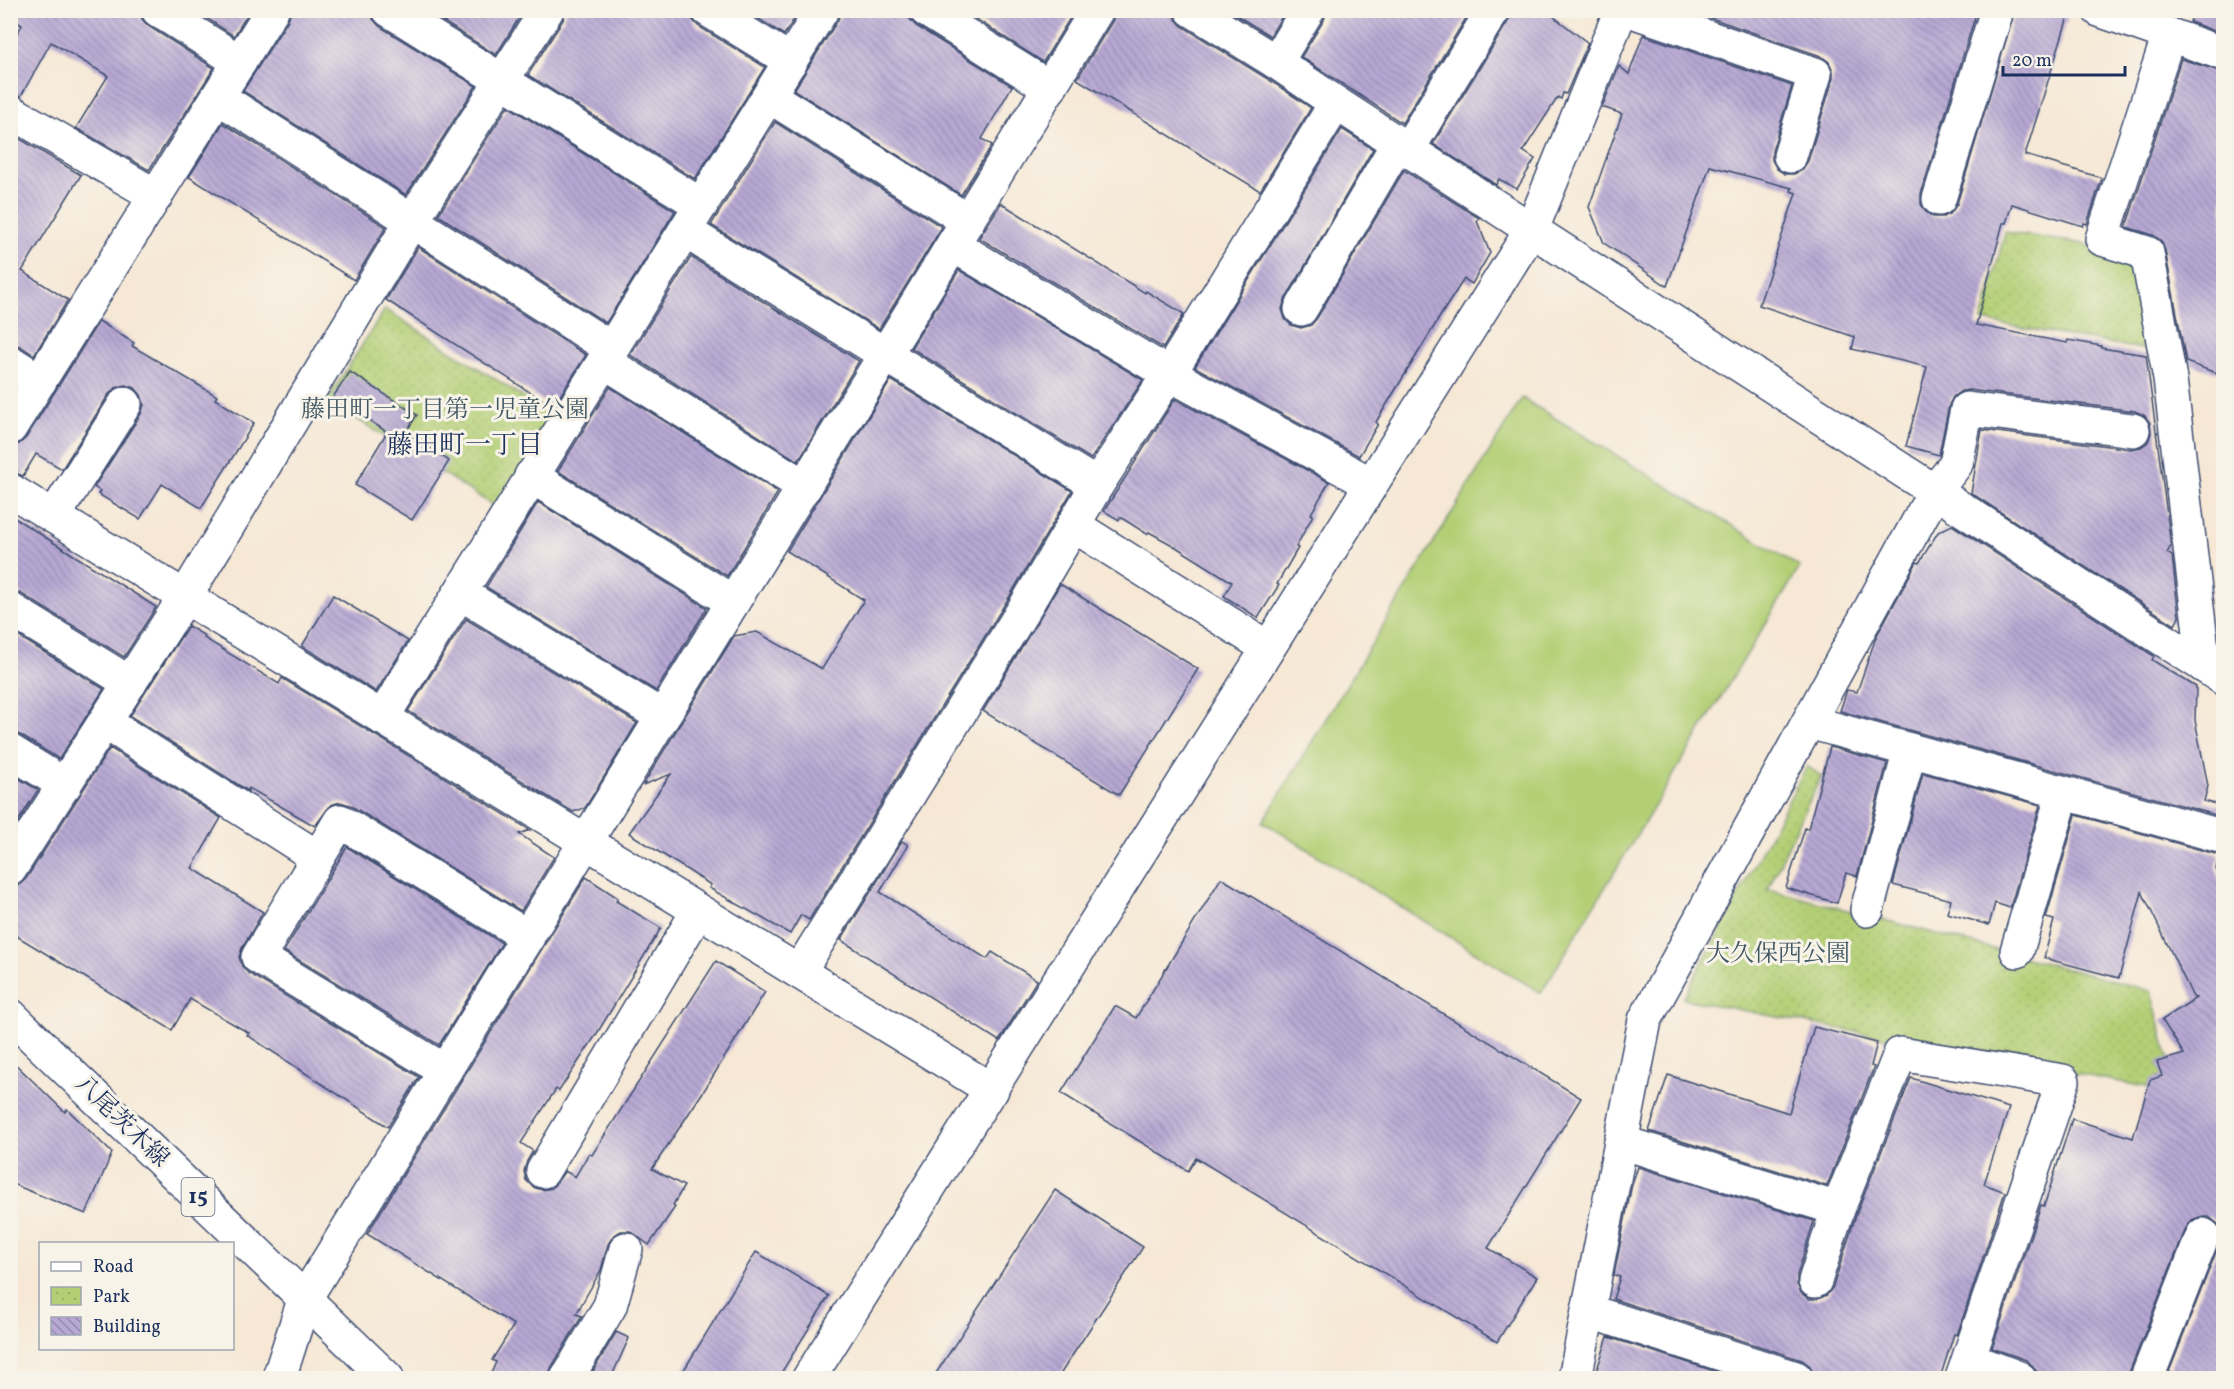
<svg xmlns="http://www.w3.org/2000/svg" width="2234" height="1389" viewBox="0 0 2234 1389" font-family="Vollkorn,'Noto Serif JP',serif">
<defs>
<pattern id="park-dots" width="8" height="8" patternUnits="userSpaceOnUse" patternTransform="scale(1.5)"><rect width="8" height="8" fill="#b3cf75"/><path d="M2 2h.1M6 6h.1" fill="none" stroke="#99b268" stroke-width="1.8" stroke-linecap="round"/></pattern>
<pattern id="building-back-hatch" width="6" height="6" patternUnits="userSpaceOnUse" patternTransform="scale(1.5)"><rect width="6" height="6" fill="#b8a9d4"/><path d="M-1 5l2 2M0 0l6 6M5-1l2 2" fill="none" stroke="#958aaf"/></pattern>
</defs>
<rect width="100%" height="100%" fill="#f7f3e8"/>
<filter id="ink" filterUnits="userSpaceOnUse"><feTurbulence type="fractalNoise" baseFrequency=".0167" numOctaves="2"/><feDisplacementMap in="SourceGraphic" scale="12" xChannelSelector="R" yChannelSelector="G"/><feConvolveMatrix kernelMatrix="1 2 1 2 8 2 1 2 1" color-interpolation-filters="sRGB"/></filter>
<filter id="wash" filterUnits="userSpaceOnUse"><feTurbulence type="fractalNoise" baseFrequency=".008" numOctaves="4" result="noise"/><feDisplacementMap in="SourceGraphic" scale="24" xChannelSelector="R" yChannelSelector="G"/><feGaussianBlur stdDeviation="1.35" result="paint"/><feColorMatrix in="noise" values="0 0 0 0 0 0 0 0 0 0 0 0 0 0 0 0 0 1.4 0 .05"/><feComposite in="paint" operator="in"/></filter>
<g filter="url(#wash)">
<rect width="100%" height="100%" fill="#f6e8d5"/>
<!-- park -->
<g fill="url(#park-dots)" stroke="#677f6a" stroke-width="1.5">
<polygon points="2005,232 2084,244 2134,258 2154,351 1982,321"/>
<polygon points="385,309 563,422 505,513 327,400"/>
<polygon points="1807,766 1821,776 1768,889 2151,991 2178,1093 1683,999"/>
</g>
<!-- garden -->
<polygon fill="#b3cf75" stroke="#677f6a" stroke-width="1.5" points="1522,398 1800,567 1541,993 1263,822"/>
<g id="blocks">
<!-- building -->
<g fill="url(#building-back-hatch)">
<polygon points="10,10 139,10 142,19 148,26 214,68 149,170 76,128 108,76 51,42 21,96 10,92 10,46 22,25 10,18"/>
<polygon points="194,10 250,10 234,36"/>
<polygon points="291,10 370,10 373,19 379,26 476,86 406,195 243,91 288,20"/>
<polygon points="425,10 524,10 496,55"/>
<polygon points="566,10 689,10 692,19 698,26 765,67 695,179 528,75 563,20"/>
<polygon points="745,10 800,10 784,35"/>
<polygon points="841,10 907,10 910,19 916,26 1012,86 982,139 992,145 961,195 794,90 838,20"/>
<polygon points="962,10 1075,10 1043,62"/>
<polygon points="1116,10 1173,10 1176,19 1182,26 1266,78 1311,108 1260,191 1077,79 1113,20"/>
<polygon points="1228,10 1286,10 1270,36"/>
<polygon points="1327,10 1471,10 1402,123 1301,57 1324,20"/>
<polygon points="1512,10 1545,10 1588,43 1566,94 1563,93 1561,99 1558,97 1523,151 1535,159 1517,189 1499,179 1496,185 1433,144 1509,20"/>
<polygon points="1688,10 1977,10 1921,194 1921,204 1926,212 1933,217 1943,217 1951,213 1957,204 2015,10 2046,10 2068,17 2025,155 2102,178 2087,224 2084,223 2083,226 2012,204 2006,223 2003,223 1976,325 2067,343 2068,340 2101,346 2101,348 2146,355 2171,546 2167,553 2172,556 2179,617 2175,625 1971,493 1982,430 2131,449 2141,447 2148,442 2151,433 2150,423 2144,415 2135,411 1969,390 1961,391 1953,397 1949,405 1939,455 1906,446 1927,367 1852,349 1855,337 1759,305 1796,193 1791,191 1792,188 1710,166 1667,286 1604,243 1589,207 1622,114 1602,107 1619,66 1629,74 1643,35 1792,86 1772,151 1772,160 1777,169 1785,174 1794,174 1802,170 1808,161 1833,79 1833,71 1829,62 1821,56"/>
<polygon points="2194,10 2223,10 2223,34 2190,22"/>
<polygon points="2181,59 2223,72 2223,351 2216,373 2186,362 2165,250 2161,241 2153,235 2126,227"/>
<polygon points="508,106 675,211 606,323 438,215"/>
<polygon points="775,122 942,227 879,329 711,225"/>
<polygon points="223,123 386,227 354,280 189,177"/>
<polygon points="1342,129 1373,149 1285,300 1282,309 1285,319 1291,325 1301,328 1311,325 1317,318 1404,170 1479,218 1477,221 1490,253 1472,284 1464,279 1444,310 1376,422 1378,424 1359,456 1195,367"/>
<polygon points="10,133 81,175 22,271 68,300 34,355 20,346 10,343"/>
<polygon points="1001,203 1145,293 1146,291 1184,314 1163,348 979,238"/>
<polygon points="418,247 586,355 553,407 386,300"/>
<polygon points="691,257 859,361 798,461 630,355"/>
<polygon points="959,270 1143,380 1091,459 911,348"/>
<polygon points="99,321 134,343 132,346 217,396 215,399 254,423 201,508 162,484 140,519 98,494 100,491 94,487 141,414 144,405 141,395 135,388 126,385 117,387 109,394 62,469 36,454 23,476 10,471 10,447 19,444 26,438"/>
<polygon points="350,372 417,415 406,432 449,461 412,520 355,485 387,432 333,397"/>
<polygon points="891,380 1072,491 1008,599 809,920 801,915 790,934 709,888 711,885 629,833 671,774 643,785 734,636 757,632 822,669 864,600 787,551"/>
<polygon points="610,387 778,492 727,576 558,471"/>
<polygon points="1175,399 1329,482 1311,514 1313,515 1296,547 1298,548 1277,584 1279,585 1258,618 1224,596 1232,582 1176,547 1149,532 1147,534 1120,517 1119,520 1104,511"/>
<polygon points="538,502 707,608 656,691 486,587"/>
<polygon points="10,515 156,607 124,657 20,593 10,590"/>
<polygon points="1952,525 2154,656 2152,660 2196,687 2195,720 2208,786 2204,801 2223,806 2223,817 1840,711 1847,690 1857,692 1876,637 1917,562 1919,563 1938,532"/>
<polygon points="1060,584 1198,669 1119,795 983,711"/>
<polygon points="333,595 408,641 376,692 302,646"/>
<polygon points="466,619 637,723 585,808 573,812 408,711"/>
<polygon points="188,626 205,636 204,638 279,684 282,678 530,830 519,834 554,857 521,911 350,805 340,802 331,805 315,826 249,788 248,791 130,716"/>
<polygon points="10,631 104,689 59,759 20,735 10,732"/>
<polygon points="1830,747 1887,763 1857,876 1846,873 1837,903 1786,888 1805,828 1808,829"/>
<polygon points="110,748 221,818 192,868 263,912 242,948 239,957 242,966 248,973 419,1077 388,1127 247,1035 249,1033 190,999 172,1030 10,932 10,888 19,885 26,879"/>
<polygon points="10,773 38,790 10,834"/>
<polygon points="1923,773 2040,805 2010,908 1995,903 1989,925 1947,913 1951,900 1893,885"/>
<polygon points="2076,815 2219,855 2216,869 2223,886 2223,1378 2187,1378 2169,1372 2220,1242 2222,1233 2218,1224 2209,1217 2200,1217 2192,1220 2186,1228 2127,1378 2054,1378 2036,1371 2033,1366 2026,1360 1992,1348 2041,1205 2044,1206 2072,1119 2133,1138 2150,1080 2162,1076 2157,1062 2184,1054 2162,1020 2196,998 2193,997 2142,892 2119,978 2044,958 2054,920 2046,918"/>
<polygon points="902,841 908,845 880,892 987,959 992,952 1037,980 999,1041 841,940"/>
<polygon points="347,847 502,943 439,1045 284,951"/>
<polygon points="586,877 618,898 616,901 661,928 596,1035 559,1091 556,1089 521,1143 533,1151 527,1161 524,1171 526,1180 533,1187 542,1190 552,1188 565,1171 575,1177 589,1153 592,1155 716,961 765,992 705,1089 652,1169 684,1186 673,1205 675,1207 649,1245 630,1231 621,1231 613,1236 608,1244 601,1270 576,1314 582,1316 551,1368 548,1378 489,1378 496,1362 492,1360 514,1325 367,1234"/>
<polygon points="1221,878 1581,1098 1488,1248 1537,1277 1497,1342 1196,1158 1188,1171 1061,1093 1115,1006 1136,1018"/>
<polygon points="1814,1027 1877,1043 1871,1066 1874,1067 1827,1186 1649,1131 1668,1075 1789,1113"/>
<polygon points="10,1059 65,1112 67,1109 112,1153 86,1214 10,1183"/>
<polygon points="1911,1078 2009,1108 1984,1184 2005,1192 1957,1335 1954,1334 1940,1378 1814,1378 1810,1366 1802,1360 1613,1299 1620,1277 1614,1275 1632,1184 1638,1167 1814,1221 1797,1275 1797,1284 1801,1293 1809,1299 1818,1299 1827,1295 1833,1287 1856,1215"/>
<polygon points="1055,1190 1143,1247 1070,1359 1058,1378 933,1378"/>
<polygon points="756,1252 829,1296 778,1378 679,1378"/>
<polygon points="616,1332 629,1338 611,1378 589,1378"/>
<polygon points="1608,1337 1736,1378 1594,1378"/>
</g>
</g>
</g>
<g filter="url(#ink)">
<use href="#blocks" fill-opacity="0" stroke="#3c4b70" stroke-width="1.5"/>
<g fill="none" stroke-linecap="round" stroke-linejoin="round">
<!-- minor casing -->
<g stroke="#3c4b70" stroke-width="36">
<g id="minor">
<polyline points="158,10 240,62"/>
<polyline points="389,10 701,205"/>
<polyline points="708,10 791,61"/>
<polyline points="926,10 1050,88"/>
<polyline points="1192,10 1276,62 1336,103 2224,679"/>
<polyline points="1629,10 1815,74 1790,156"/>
<polyline points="2099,10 2224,54"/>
<polyline points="2169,35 2102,239 2147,253 2170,379 2204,666"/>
<polyline points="1276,62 1308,10"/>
<polyline points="769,96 968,221"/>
<polyline points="218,97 612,349"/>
<polyline points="10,111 156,196"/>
<polyline points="1408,149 1493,10"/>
<polyline points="1939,199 1997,10"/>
<polyline points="685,231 1097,485"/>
<polyline points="953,245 1169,374 1371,484"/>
<polyline points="1301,309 1398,143"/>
<polyline points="10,362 40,381"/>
<polyline points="605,362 805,487"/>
<polyline points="10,428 272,10"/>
<polyline points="531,476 733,602"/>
<polyline points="10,490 992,1090"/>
<polyline points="54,516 125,404"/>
<polyline points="1073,525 1268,648"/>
<polyline points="460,593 663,717"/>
<polyline points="10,609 130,683"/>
<polyline points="382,718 822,10"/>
<polyline points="1809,722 2224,837"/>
<polyline points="106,723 317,857"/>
<polyline points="10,751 65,785"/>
<polyline points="10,869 185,597 411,222 547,10"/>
<polyline points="1867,910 1910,750"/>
<polyline points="2017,951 2063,793"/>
<polyline points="799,972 1024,609 1097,485 1169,374 1336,103"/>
<polyline points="445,1071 258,957 340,821 528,937"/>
<polyline points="1621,1142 1838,1209 1900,1054 2063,1081 1962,1378"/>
<polyline points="543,1171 698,911"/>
<polyline points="1815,1281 1838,1209"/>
<polyline points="1588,1311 1796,1378"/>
<polyline points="1969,1359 2019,1378"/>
<polyline points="279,1378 304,1300 1097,10"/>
<polyline points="567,1378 610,1306 626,1249"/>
<polyline points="809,1378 1532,229 1621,10"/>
<polyline points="1575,1378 1645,1020 1935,491 1956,464 1967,409 2133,430"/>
<polyline points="2147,1378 2203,1235"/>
</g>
</g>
<!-- major casing -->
<g stroke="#3c4b70" stroke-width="36">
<polyline id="major" points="10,1015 387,1378"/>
</g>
<!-- minor -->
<use href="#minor" stroke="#fff" stroke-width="33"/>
<!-- major -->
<use href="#major" stroke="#fff" stroke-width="33"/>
</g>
</g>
<g text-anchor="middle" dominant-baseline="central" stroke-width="6" stroke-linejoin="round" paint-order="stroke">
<!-- shield labels -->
<rect fill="#f7f3e8" stroke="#5d6a87" stroke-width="1.5" x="181.5" y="1178" width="33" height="38" rx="4.5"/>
<g font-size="22" font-weight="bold" fill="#1b2f5e">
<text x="198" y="1197">15</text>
</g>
<!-- park labels -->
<g font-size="24" fill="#415764" stroke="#f7f3e8">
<text x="445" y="411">藤田町一丁目第一児童公園</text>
<text x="1778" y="955">大久保西公園</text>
</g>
<!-- street labels -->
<g font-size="24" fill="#1b2f5e" stroke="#f7f3e8">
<text transform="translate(121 1122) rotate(44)">八尾茨木線</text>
</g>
<!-- neighbourhood labels -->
<g font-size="26" fill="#1b2f5e" stroke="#f7f3e8">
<text x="465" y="446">藤田町一丁目</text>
</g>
</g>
<!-- margin -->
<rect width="2234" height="1389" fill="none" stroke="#f7f3e8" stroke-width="36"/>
<!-- legend -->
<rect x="39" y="1242" width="195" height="108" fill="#f7f3e8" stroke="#9fa5b1" stroke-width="1.5"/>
<rect x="51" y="1262" width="30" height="9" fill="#ffffff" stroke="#9fa5b1" stroke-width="1.5"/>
<text x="93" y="1272" font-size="18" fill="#1b2f5e">Road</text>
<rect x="51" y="1287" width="30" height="18" fill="url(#park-dots)" stroke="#9fa5b1" stroke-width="1.5"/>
<text x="93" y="1302" font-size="18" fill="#1b2f5e">Park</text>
<rect x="51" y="1317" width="30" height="18" fill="url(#building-back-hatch)" stroke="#9fa5b1" stroke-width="1.5"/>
<text x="93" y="1332" font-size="18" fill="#1b2f5e">Building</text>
<!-- scale -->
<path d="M2003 66v9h122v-9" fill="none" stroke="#1b2f5e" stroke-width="3"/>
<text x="2012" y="66" font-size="18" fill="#1b2f5e" stroke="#f7f3e8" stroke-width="4.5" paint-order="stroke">20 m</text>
</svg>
